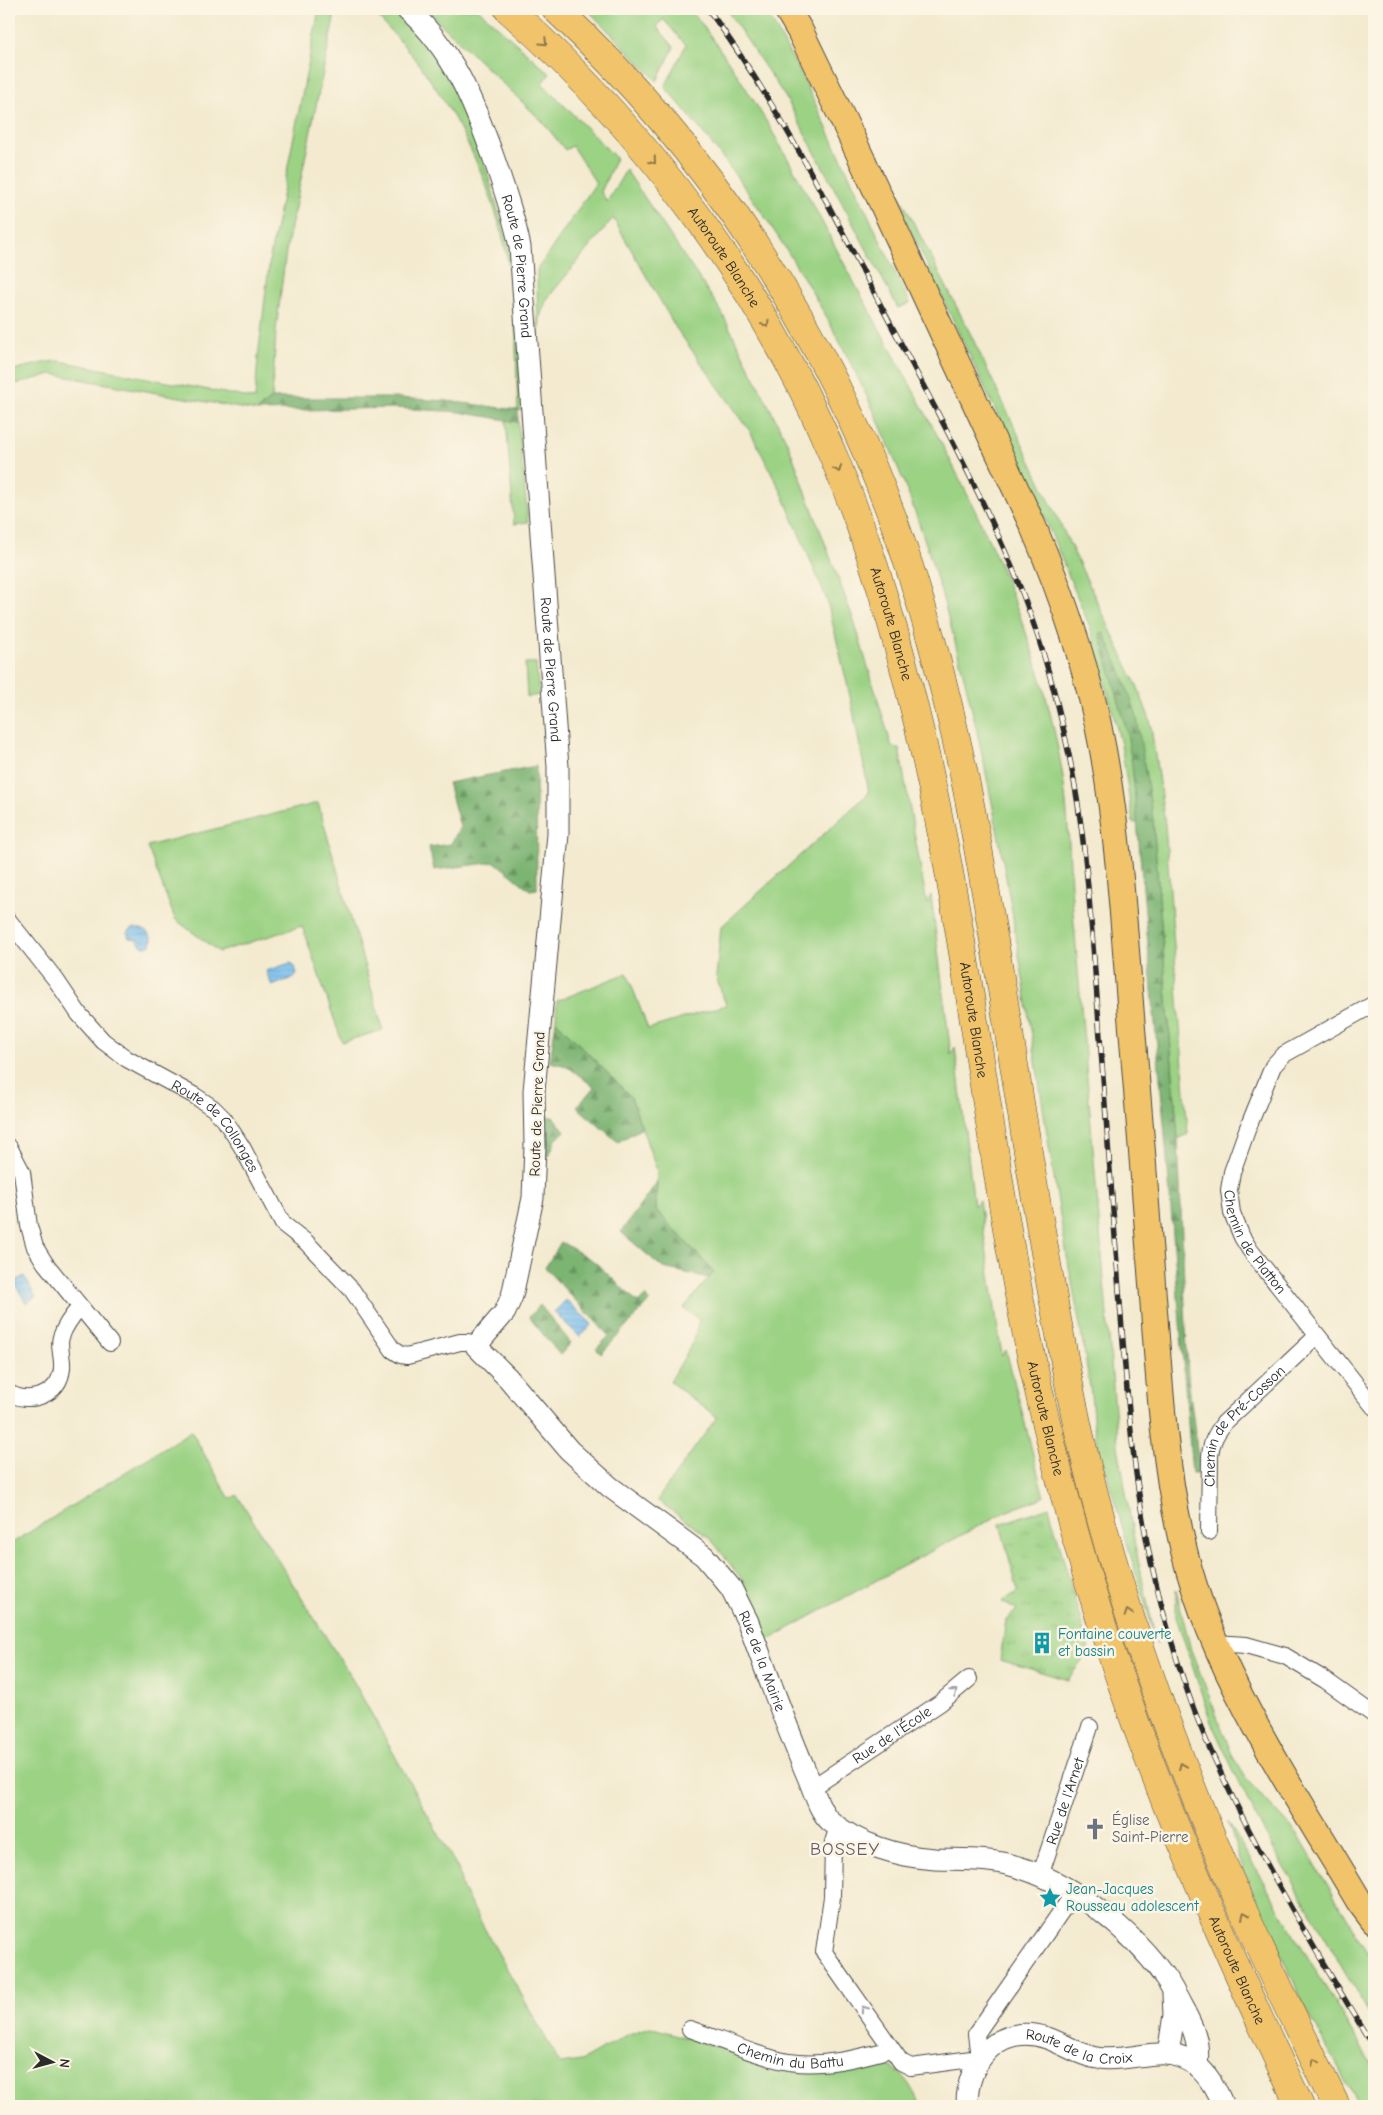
<svg xmlns="http://www.w3.org/2000/svg" width="1383" height="2115" viewBox="0 0 1383 2115" font-family="'Comic Neue',sans-serif">
<defs>
<pattern id="forest-firs" width="22" height="20" patternUnits="userSpaceOnUse" patternTransform="scale(1.25)"><rect width="22" height="20" fill="#7cb472"/><path d="M5 1l3.5 6h-7zM16 11l3.5 6h-7z" fill="#66935e"/></pattern>
<pattern id="park-tufts" width="24" height="20" patternUnits="userSpaceOnUse" patternTransform="scale(1.25)"><rect width="24" height="20" fill="#9bd284"/><path d="M3 7l-1-3M5 7V3M7 7l1-3M15 17l-1-3M17 17v-4M19 17l1-3" fill="none" stroke="#86b472"/></pattern>
<pattern id="water-rules" width="6" height="5" patternUnits="userSpaceOnUse" patternTransform="scale(1.25)"><rect width="6" height="5" fill="#77beef"/><path d="M0 2.5h6" fill="none" stroke="#67a3cd"/></pattern>
</defs>
<rect width="100%" height="100%" fill="#fcf5e5"/>
<filter id="ink" filterUnits="userSpaceOnUse"><feTurbulence type="fractalNoise" baseFrequency=".02" numOctaves="2"/><feDisplacementMap in="SourceGraphic" scale="10" xChannelSelector="R" yChannelSelector="G"/><feConvolveMatrix kernelMatrix="1 2 1 2 8 2 1 2 1" color-interpolation-filters="sRGB"/></filter>
<filter id="wash" filterUnits="userSpaceOnUse"><feTurbulence type="fractalNoise" baseFrequency=".0096" numOctaves="4" result="noise"/><feDisplacementMap in="SourceGraphic" scale="20" xChannelSelector="R" yChannelSelector="G"/><feGaussianBlur stdDeviation="1.12" result="paint"/><feColorMatrix in="noise" values="0 0 0 0 0 0 0 0 0 0 0 0 0 0 0 0 0 1.4 0 .05"/><feComposite in="paint" operator="in"/></filter>
<g filter="url(#wash)">
<rect width="100%" height="100%" fill="#f3eacf"/>
<!-- green -->
<g fill="#9bd284" stroke="#637e58">
<polygon points="319,9 336,9 286,251 276,330 272,398 257,411 52,374 9,386 9,371 47,362 60,361 255,399 258,357 270,257"/>
<path d="M370,9H392C451,58 476,132 496,203C502,224 510,245 513,266C519,314 519,363 523,410H518C516,365 517,318 510,273C498,195 460,116 411,54C398,38 384,24 370,9Z"/>
<polygon points="425,9 478,9 550,74 542,83 616,158 601,192 607,202 626,170 721,311 788,444 854,621 892,747 899,748 927,904 931,895 951,1055 955,1047 974,1206 979,1200 1002,1356 1006,1350 1044,1497 1005,1512 862,1588 768,1640 744,1582 710,1538 657,1500 717,1417 670,1382 693,1342 699,1320 684,1308 714,1272 656,1210 657,1171 631,1097 556,1021 557,1001 627,973 648,1029 726,1005 716,977 721,927 869,793 851,700 827,600 782,493 750,431 676,328 613,218 547,299 541,314 538,336 537,270 596,183 572,146 565,150 543,122"/>
<path d="M587,9H690C758,95 806,192 857,288C940,440 1031,592 1061,765C1068,806 1069,846 1071,887L1118,1446L1136,1551L1157,1645C1144,1599 1130,1554 1117,1509C1110,1485 1102,1461 1096,1437C1092,1421 1093,1404 1090,1388C1084,1344 1075,1300 1067,1256C1026,1019 1002,777 927,547C872,379 781,220 665,87L686,45L663,19L657,27L674,47L657,81Z"/>
<polygon points="726,9 765,9 803,78 910,303 898,308 786,98"/>
<polygon points="878,153 971,335 1138,688 1150,720 1165,824 1188,1134 1178,1139 1153,820 1133,823 1121,744 1091,630 1037,499 875,154"/>
<polygon points="506,420 518,422 528,522 514,524"/>
<polygon points="525,663 536,663 539,695 527,697"/>
<polygon points="318,803 383,1030 342,1042 302,926 219,952 175,919 147,846"/>
<path d="M191,1431L230,1499L237,1495L351,1677L458,1869L463,1890L560,2064L581,2061L629,2034L650,2027L802,2072L880,2063C902,2068 913,2086 921,2106H679L669,2101L657,2106H9V1545Z"/>
<polygon points="1176,1590 1191,1650 1233,1757 1248,1781 1297,1833 1374,1964 1374,2022 1255,1816 1211,1722 1176,1617"/>
<polygon points="1228,1822 1374,2069 1374,2106 1359,2106 1301,1999 1243,1870"/>
</g>
<!-- forest -->
<g fill="url(#forest-firs)" stroke="#54704e">
<polygon points="272,398 397,398 447,401 518,410 518,422 459,412 395,408 257,411"/>
<polygon points="1100,633 1104,633 1122,674 1136,713 1153,820 1178,1139 1188,1377 1200,1473 1192,1473 1166,1146 1132,765 1127,732"/>
<polygon points="536,766 537,889 530,890 495,862 434,870 429,847 451,844 460,827 448,783"/>
<polygon points="556,1021 631,1097 642,1128 618,1142 577,1107 594,1087 567,1066 550,1062"/>
<polygon points="543,1117 553,1117 565,1131 555,1141 549,1156 545,1157"/>
<polygon points="657,1182 656,1210 714,1272 709,1278 663,1268 621,1232"/>
<polygon points="561,1242 595,1262 638,1303 645,1296 650,1301 601,1354 596,1349 609,1336 545,1268"/>
<polygon points="540,1305 571,1343 560,1355 529,1317"/>
</g>
<!-- park -->
<polygon fill="url(#park-tufts)" stroke="#637e58" points="1049,1507 1089,1650 1068,1680 1000,1660 1006,1620 1017,1610 1002,1602 1018,1591 1000,1524"/>
<!-- water -->
<g fill="url(#water-rules)" stroke="#51748d">
<path d="M133,928C142,928 149,931 152,939L151,945L143,947L136,939L129,938L127,932Z"/>
<polygon points="290,963 293,964 297,973 295,977 272,986 266,971"/>
<polygon points="24,1276 36,1297 26,1303 14,1282"/>
<polygon points="566,1300 592,1324 580,1337 554,1312"/>
</g>
</g>
<g filter="url(#ink)">
<g fill="none" stroke-linecap="round" stroke-linejoin="round">
<!-- minor casing -->
<g stroke="#494844" stroke-width="18">
<g id="minor">
<path id="s1" d="M9,921L56,980L79,1014L103,1041L127,1059L195,1096L213,1108L224,1119L242,1147L283,1224L306,1242L352,1290L393,1350L401,1355L407,1356L460,1342H468L476,1346"/>
<path id="s2" d="M1374,1004L1283,1055L1273,1066L1247,1130L1232,1172L1229,1190L1232,1213L1242,1237L1250,1250L1374,1407"/>
<polyline points="9,1147 22,1172 29,1226 35,1247 45,1263 110,1343"/>
<path d="M9,1393C30,1405 60,1395 62,1368C63,1357 58,1347 61,1337C65,1325 72,1316 80,1307"/>
<path id="s3" d="M1209,1532L1210,1456C1211,1442 1216,1434 1224,1423L1317,1336"/>
<polyline points="1215,1643 1246,1645 1285,1656 1325,1680 1374,1715"/>
<path id="s4" d="M812,1788L940,1703L969,1679"/>
<polyline points="838,1827 833,1842 832,1897 824,1952 901,2062 911,2067 979,2058 976,2034 1074,1893"/>
<path id="s5" d="M1040,1876L1090,1727"/>
<path id="s6" d="M690,2029C722,2040 756,2056 789,2062C823,2067 859,2058 891,2049"/>
</g>
</g>
<!-- tertiary casing -->
<g stroke="#494844" stroke-width="23">
<g id="tertiary">
<path id="s7" d="M407,9C453,49 474,103 494,159C504,188 514,217 520,247L558,767V834L534,1091L535,1146L533,1198L512,1296L505,1312L476,1346L508,1378L569,1450L610,1487L704,1556L731,1588L748,1622C767,1674 786,1726 808,1777C814,1791 819,1811 830,1821C857,1844 899,1857 935,1859C966,1860 991,1858 1021,1868C1075,1885 1132,1931 1164,1976C1171,1985 1176,1996 1181,2005C1193,2028 1200,2039 1197,2066"/>
<polyline points="1168,2054 1174,2015 1173,1994"/>
<path id="s8" d="M967,2106C966,2061 999,2022 1047,2038C1065,2044 1078,2055 1097,2058C1118,2061 1137,2055 1157,2054C1193,2051 1212,2077 1223,2106"/>
</g>
</g>
<!-- primary casing -->
<g stroke="#494844" stroke-width="28">
<path id="primary" d="M787,9L800,31L850,134L1032,524C1063,596 1089,672 1103,750C1119,838 1124,927 1131,1016C1139,1110 1146,1203 1153,1297C1159,1375 1163,1456 1180,1533C1207,1665 1292,1787 1359,1901L1374,1921"/>
</g>
<!-- motorway casing -->
<g stroke="#494844" stroke-width="29">
<g id="motorway">
<path id="s9" d="M508,9C647,132 763,288 835,460C886,583 919,714 944,845C980,1032 999,1223 1043,1409C1068,1517 1099,1623 1137,1727C1184,1856 1241,1982 1300,2106"/>
<path d="M556,9C707,149 822,326 893,519C925,608 949,701 968,794C1003,974 1025,1155 1060,1335C1067,1376 1075,1417 1085,1458C1123,1614 1178,1763 1243,1910C1272,1976 1305,2041 1336,2106"/>
</g>
</g>
<!-- minor -->
<use href="#minor" stroke="#fff" stroke-width="16"/>
<!-- tertiary -->
<use href="#tertiary" stroke="#fff" stroke-width="21"/>
<!-- primary -->
<use href="#primary" stroke="#f1c36a" stroke-width="26"/>
<!-- motorway -->
<use href="#motorway" stroke="#f1c36a" stroke-width="28"/>
<!-- rail casing -->
<g stroke="#2b2b2b" stroke-width="5.5">
<path id="rail" d="M708,9C775,100 827,201 879,302C925,389 973,476 1012,567C1037,627 1056,691 1069,755C1085,830 1090,908 1096,984C1104,1086 1111,1188 1119,1290C1126,1381 1132,1473 1151,1562C1165,1623 1182,1683 1206,1740C1253,1848 1314,1948 1374,2048"/>
</g>
<!-- rail -->
<use href="#rail" stroke="#fcf5e5" stroke-width="4" stroke-dasharray="11" stroke-linecap="butt"/>
</g>
<!-- one-way arrows -->
<defs><path id="oneway-chevron" d="M-2-3.5L2.5 0L-2 3.5" fill="none" stroke-width="1.6" stroke-linecap="round" stroke-linejoin="round" transform="scale(1.25)"/></defs>
<g stroke="#8e774a">
<use href="#oneway-chevron" transform="translate(544 42) rotate(44)"/>
<use href="#oneway-chevron" transform="translate(653 161) rotate(50)"/>
<use href="#oneway-chevron" transform="translate(766 324) rotate(60)"/>
<use href="#oneway-chevron" transform="translate(838 469) rotate(69)"/>
<use href="#oneway-chevron" transform="translate(1128 1613) rotate(-108)"/>
<use href="#oneway-chevron" transform="translate(1182 1766) rotate(-112)"/>
<use href="#oneway-chevron" transform="translate(1245 1915) rotate(-114)"/>
<use href="#oneway-chevron" transform="translate(1315 2062) rotate(-116)"/>
</g>
<g stroke="#a0a0a0">
<use href="#oneway-chevron" transform="translate(954 1692) rotate(-40)"/>
<use href="#oneway-chevron" transform="translate(864 2009) rotate(-125)"/>
</g>
</g>
<!-- icons -->
<defs>
<g id="building-bare" transform="scale(1.725)"><path d="M-4-6H4V6H1V3H-1V6H-4ZM-2.5-4.3h1.7v1.8h-1.7ZM.8-4.3h1.7v1.8H.8ZM-2.5-1h1.7V.8h-1.7ZM.8-1h1.7V.8H.8Z" fill="#0f9aa8" stroke="#fcf5e5" stroke-width="2.5" paint-order="stroke"/></g>
<g id="church-bare" transform="scale(1.725)"><path d="M-1.2-6h2.4v3.5h3.3v2.4h-3.3V6h-2.4V-.1h-3.3v-2.4h3.3Z" fill="#6b7280" stroke="#fcf5e5" stroke-width="2.5" paint-order="stroke"/></g>
<g id="sight-bare" transform="scale(1.725)"><path d="M0-6L1.8-2.2L6-1.7L2.9 1.2L3.7 5.4L0 3.3L-3.7 5.4L-2.9 1.2L-6-1.7L-1.8-2.2Z" fill="#0f9aa8" stroke="#fcf5e5" stroke-width="2.5" paint-order="stroke"/></g>
</defs>
<g fill-rule="evenodd">
<use href="#building-bare" x="1042" y="1643"/>
<use href="#church-bare" x="1095" y="1829"/>
<use href="#sight-bare" x="1050" y="1898"/>
</g>
<g text-anchor="middle" dominant-baseline="central" stroke-width="5" stroke-linejoin="round" paint-order="stroke">
<!-- street labels -->
<g font-size="15" fill="#2b2b2b" stroke="#fcf5e5">
<text stroke="none"><textPath href="#s9" startOffset="330">Autoroute Blanche</textPath></text>
<text stroke="none"><textPath href="#s7" startOffset="286">Route de Pierre Grand</textPath></text>
<text stroke="none"><textPath href="#s9" startOffset="735">Autoroute Blanche</textPath></text>
<text stroke="none"><textPath href="#s7" startOffset="691">Route de Pierre Grand</textPath></text>
<text stroke="none"><textPath href="#s9" startOffset="1140">Autoroute Blanche</textPath></text>
<text transform="translate(537 1104) rotate(-88)">Route de Pierre Grand</text>
<text stroke="none"><textPath href="#s1" startOffset="296">Route de Collonges</textPath></text>
<text stroke="none"><textPath href="#s2" startOffset="310">Chemin de Platton</textPath></text>
<text stroke="none"><textPath href="#s9" startOffset="1545">Autoroute Blanche</textPath></text>
<text stroke="none"><textPath href="#s3" startOffset="119">Chemin de Pré-Cosson</textPath></text>
<text stroke="none"><textPath href="#s7" startOffset="1816">Rue de la Mairie</textPath></text>
<text stroke="none"><textPath href="#s4" startOffset="96">Rue de l'École</textPath></text>
<text stroke="none"><textPath href="#s5" startOffset="79">Rue de l'Arnet</textPath></text>
<text stroke="none"><textPath href="#s9" startOffset="2130">Autoroute Blanche</textPath></text>
<text stroke="none"><textPath href="#s8" startOffset="159">Route de la Croix</textPath></text>
<text stroke="none"><textPath href="#s6" startOffset="105">Chemin du Battu</textPath></text>
</g>
<!-- culture labels -->
<g font-size="15" fill="#0d838f" stroke="#fcf5e5" text-anchor="start">
<text x="1058" y="1634">Fontaine couverte<tspan x="1058" dy="17">et bassin</tspan></text>
<text x="1066" y="1889">Jean-Jacques<tspan x="1066" dy="17">Rousseau adolescent</tspan></text>
</g>
<!-- worship labels -->
<g font-size="15" fill="#5b616d" stroke="#fcf5e5" text-anchor="start">
<text x="1112" y="1820">Église<tspan x="1112" dy="17">Saint-Pierre</tspan></text>
</g>
<!-- quarter labels -->
<g font-size="18" letter-spacing="1" fill="#645c6b" stroke="#fcf5e5">
<text x="845" y="1849">BOSSEY</text>
</g>
</g>
<!-- margin -->
<rect width="1383" height="2115" fill="none" stroke="#fcf5e5" stroke-width="30"/>
<!-- north arrow -->
<g transform="translate(52 2062) rotate(96)" stroke="#fcf5e5" stroke-width="4" paint-order="stroke">
<path d="M0-4L9 19L0 12L-9 19Z" fill="#2b2b2b"/>
<text y="-8" font-size="14" font-weight="bold" text-anchor="middle" fill="#2b2b2b">N</text>
</g>
</svg>
